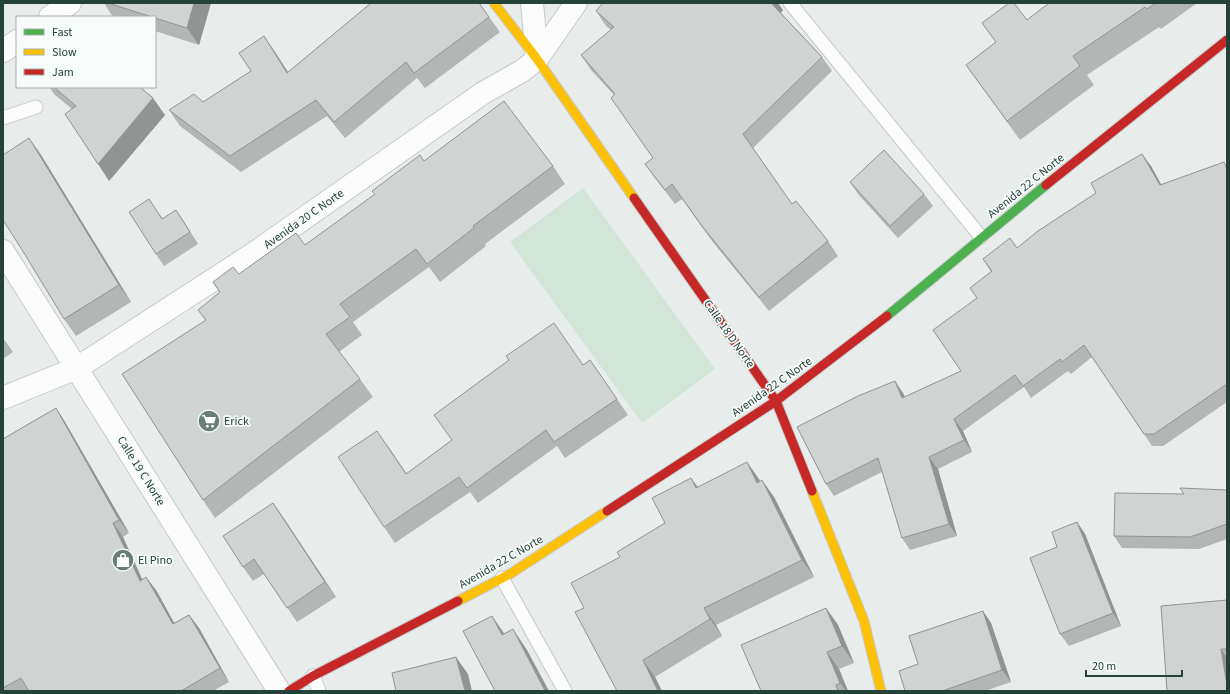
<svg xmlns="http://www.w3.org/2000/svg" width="1230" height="694" viewBox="0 0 1230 694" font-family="'Source Sans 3',sans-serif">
<rect width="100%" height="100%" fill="#e8edeb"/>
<!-- green -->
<polygon fill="#d1e6d8" points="583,188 715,369 642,423 510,242"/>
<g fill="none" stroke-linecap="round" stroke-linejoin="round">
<!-- lane casing -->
<g stroke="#c5cac8" stroke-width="15">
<g id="lane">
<polyline points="790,3 981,237"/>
<polyline points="3,118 36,107"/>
<polyline points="502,578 565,691"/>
<polyline points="313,676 319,691"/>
</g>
</g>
<!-- street casing -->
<g stroke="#c5cac8" stroke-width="24">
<g id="street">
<polyline points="532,3 537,59"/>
<polyline points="50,17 70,3"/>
<polyline points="3,51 17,41"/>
<polyline points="3,251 279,691"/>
<polyline points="3,398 77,368 253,254 483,93 522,71 537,59 576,3"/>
</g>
</g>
<!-- fast casing -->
<g stroke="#c3cbc8" stroke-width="11">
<polyline id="fast" points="887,316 1046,185"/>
</g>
<!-- slow casing -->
<g stroke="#c3cbc8" stroke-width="11">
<g id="slow">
<polyline points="494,3 537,59 634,198"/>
<polyline points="812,491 864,621 881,691"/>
<polyline points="458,601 510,574 607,511"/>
</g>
</g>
<!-- jam casing -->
<g stroke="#c3cbc8" stroke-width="11">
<g id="jam">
<polyline points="1046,185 1227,40"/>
<polyline points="634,198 776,401 812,491"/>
<polyline points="607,511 776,401 887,316"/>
<polyline points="289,691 313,676 458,601"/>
</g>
</g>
<!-- lane -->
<use href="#lane" stroke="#fcfcfc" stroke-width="13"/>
<!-- street -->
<use href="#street" stroke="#fcfcfc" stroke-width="22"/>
<!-- fast -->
<use href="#fast" stroke="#4caf50" stroke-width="9"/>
<!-- slow -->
<use href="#slow" stroke="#ffc107" stroke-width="9"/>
<!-- jam -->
<use href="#jam" stroke="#c62828" stroke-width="9"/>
</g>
<!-- wall -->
<g fill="#b2b6b5">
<polygon points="104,3 211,3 199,45 155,31 155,17 113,17"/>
<polygon points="368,3 479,3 500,32 425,88 417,78 345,138 327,116 241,172 180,126 169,110 203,102 251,71 264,36 288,72 370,5"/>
<polygon points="1049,3 1197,3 1161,29 1159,27 1087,75 1094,85 1020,140 966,65 996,42 982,23 1027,20"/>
<polygon points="783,10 781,13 822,57 832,71 753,148 792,204 828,241 838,256 769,311 712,241 682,199 675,204 655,178 645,164 653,158 614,95 591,70 581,55 611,30 606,26 596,11"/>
<polygon points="49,87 140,87 165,115 109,181 72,109 55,95"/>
<polygon points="29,138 41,155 131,302 76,336 64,319"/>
<polygon points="424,161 553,166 565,184 485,244 486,246 440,282 429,267 353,322 362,335 339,352 360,379 373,397 215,518 203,500 206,321 198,310 220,293 213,282 239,274 305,245"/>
<polygon points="1151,166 1161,185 1227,166 1227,402 1163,446 1152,446 1092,357 1071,374 1068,371 1031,398 1024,387 963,431 972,452 938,469 957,536 910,550 902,538 882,472 834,496 826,484 903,393 905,397 961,371 977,298 970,288 991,272 983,259 1017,248"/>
<polygon points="850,182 924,194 933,206 898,238 858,194"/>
<polygon points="176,210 198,244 164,266 156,254 157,211 163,219"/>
<polygon points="3,338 13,352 3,359"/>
<polygon points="590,360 628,415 565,458 557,446 478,503 470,492 395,543 384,527 388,446 407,474 584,365"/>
<polygon points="56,408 65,422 129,533 123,537 142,580 156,590 174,623 189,615 199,628 229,682 213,691 3,691 3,439"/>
<polygon points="691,478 698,487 759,479 760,481 774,497 814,577 716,625 722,636 655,677 662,691 617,691 584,608 620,557 665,523"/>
<polygon points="1227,490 1227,539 1199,549 1122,548 1114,536 1184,494"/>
<polygon points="273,503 336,597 297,622 264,574 253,581 243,567"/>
<polygon points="1077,522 1085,534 1121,626 1069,646 1060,634 1057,547"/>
<polygon points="1227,600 1227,691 1167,691"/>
<polygon points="826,608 838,625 854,663 839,669 848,691 761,691"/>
<polygon points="983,611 991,623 1011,682 985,691 905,691 918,664"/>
</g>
<!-- shaded-wall -->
<g fill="#919493">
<polygon points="194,3 211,3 199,45 187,28"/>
<polygon points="770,3 778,3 783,10 779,15"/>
<polygon points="264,36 275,52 298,88 287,73"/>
<polygon points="153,98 165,115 109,181 98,164"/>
<polygon points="29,138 41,155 131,302 119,285"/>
<polygon points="1142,154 1151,166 1168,197 1160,185"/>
<polygon points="176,210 184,222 198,244 190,232"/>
<polygon points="895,381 903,393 911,410 902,398"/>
<polygon points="56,408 65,422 129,533 119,520"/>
<polygon points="954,419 963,431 972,452 964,440"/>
<polygon points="929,457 938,469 957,536 949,524"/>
<polygon points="747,462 759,479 769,500 757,483"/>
<polygon points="691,478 703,495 696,488"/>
<polygon points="762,480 774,497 814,577 802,560"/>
<polygon points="273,503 283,517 336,597 325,582"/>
<polygon points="1077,522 1085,534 1121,626 1113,613"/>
<polygon points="113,523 123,537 149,594 140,581"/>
<polygon points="146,577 156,590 182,637 173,624"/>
<polygon points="704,608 716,625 722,636 710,619"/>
<polygon points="826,608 838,625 854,663 842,646"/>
<polygon points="983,611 991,623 1011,682 1002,670"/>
<polygon points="189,615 199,628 229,682 220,668"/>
<polygon points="492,616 506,636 502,635"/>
<polygon points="513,629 527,650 549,691 545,691"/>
<polygon points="1221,649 1227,657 1227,685"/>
<polygon points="827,652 839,669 848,691 846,691 840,683"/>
<polygon points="456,657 468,674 472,691 465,691"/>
<polygon points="643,660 655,677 662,691 658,691"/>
</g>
<!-- building -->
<g fill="#cfd4d2" stroke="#919493">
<polygon points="108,3 194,3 187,28 155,18 155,17 152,17"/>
<polygon points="371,3 479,3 489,17 414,73 406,62 334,122 316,100 230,156 169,110 194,94 203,102 251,71 239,53 264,36 287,73"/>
<polygon points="603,3 771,3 822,57 743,134 792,204 796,201 828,241 759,297 702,226 672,184 665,190 645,164 653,158 611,98 615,94 581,55 614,27 596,11"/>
<polygon points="1009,3 1014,3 1027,20 1049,3 1156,3 1147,9 1145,7 1073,56 1080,66 1007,121 966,65 996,42 982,23"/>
<polygon points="54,87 140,87 153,98 98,164 65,114 76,106"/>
<polygon points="504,101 553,166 473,226 474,228 427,264 416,249 340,304 350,317 326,334 360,379 203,500 122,374 206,320 198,310 220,292 213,282 233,267 239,274 296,233 305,245 375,194 372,191 420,155 424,161"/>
<polygon points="29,138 119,285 64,319 24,253 3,220 3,155"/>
<polygon points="884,150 924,194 890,226 850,182"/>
<polygon points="1142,154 1160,185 1224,162 1227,169 1227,384 1154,434 1144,434 1084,345 1062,362 1060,359 1023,386 1015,375 954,419 964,440 929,457 949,524 902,538 878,458 826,484 797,427 858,396 895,381 902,398 961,371 933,330 977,298 970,288 992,271 983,259 1010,238 1017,248 1038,231 1096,193 1091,183"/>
<polygon points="149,199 162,219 176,210 190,232 156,254 129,212"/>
<polygon points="554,323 583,365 590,360 617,399 554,442 546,430 467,488 459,477 384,527 338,457 377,431 406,474 452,440 434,415 509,360 506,356"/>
<polygon points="56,408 119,520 113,523 140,581 146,577 173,624 189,615 220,668 181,691 29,691 21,678 3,688 3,439"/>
<polygon points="747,462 757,483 762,480 802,560 704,608 710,619 643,660 658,691 617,691 575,612 584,608 571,583 620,557 617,552 665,523 652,498 691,478 696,488"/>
<polygon points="1180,488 1227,490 1227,524 1190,537 1114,536 1115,493 1184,494"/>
<polygon points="273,503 325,582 287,608 254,559 243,567 223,536"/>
<polygon points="1077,522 1113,613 1060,634 1030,558 1057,547 1052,532"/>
<polygon points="1227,600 1227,649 1221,649 1227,685 1227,691 1167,691 1161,606"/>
<polygon points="826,608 842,646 827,652 840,683 836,685 838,691 761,691 741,645"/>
<polygon points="983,611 1002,670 942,691 905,691 899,671 918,664 909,636"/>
<polygon points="492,616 502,635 513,629 545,691 495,691 463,631"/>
<polygon points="456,657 465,691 396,691 392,673"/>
</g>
<!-- icons -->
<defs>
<g id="supermarket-disc" transform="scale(1.15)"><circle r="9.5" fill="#697e78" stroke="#f7fbf9"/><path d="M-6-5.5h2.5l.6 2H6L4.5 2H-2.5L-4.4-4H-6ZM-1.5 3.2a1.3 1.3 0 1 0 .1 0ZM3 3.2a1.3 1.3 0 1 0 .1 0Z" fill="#fff"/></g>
<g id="shop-disc" transform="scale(1.15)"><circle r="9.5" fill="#697e78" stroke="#f7fbf9"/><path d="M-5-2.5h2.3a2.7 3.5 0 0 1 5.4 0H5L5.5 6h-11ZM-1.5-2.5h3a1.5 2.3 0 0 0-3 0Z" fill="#fff"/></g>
</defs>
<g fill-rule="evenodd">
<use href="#supermarket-disc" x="209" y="421"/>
<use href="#shop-disc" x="123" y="560"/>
</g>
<g text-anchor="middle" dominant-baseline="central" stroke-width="3.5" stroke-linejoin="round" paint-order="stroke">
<!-- street labels -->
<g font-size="12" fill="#24423a" stroke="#f7fbf9">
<text transform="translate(1026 186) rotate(-39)">Avenida 22 C Norte</text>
<text transform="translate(304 219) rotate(-35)">Avenida 20 C Norte</text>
<text transform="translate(729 334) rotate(55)">Calle 18 D Norte</text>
<text transform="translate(772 387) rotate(-35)">Avenida 22 C Norte</text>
<text transform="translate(141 471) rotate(58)">Calle 19 C Norte</text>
<text transform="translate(501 562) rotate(-30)">Avenida 22 C Norte</text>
</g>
<!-- poi labels -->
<g font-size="12" fill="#24423a" stroke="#f7fbf9" text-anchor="start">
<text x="224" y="421">Erick</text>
<text x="138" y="560">El Pino</text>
</g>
</g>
<!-- border -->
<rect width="1230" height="694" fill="none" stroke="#24423a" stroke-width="8"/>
<!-- legend -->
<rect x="16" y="16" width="140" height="72" fill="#f7fbf9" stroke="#a3b1ad"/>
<rect x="24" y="29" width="20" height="6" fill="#4caf50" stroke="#a3b1ad"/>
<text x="52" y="36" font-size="12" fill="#24423a">Fast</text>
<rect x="24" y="49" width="20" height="6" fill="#ffc107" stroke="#a3b1ad"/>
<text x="52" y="56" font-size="12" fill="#24423a">Slow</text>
<rect x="24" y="69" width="20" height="6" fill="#c62828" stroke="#a3b1ad"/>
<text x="52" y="76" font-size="12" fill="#24423a">Jam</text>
<!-- scale -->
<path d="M1086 670v6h96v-6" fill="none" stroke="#24423a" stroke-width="2"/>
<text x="1092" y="670" font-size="12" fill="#24423a" stroke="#f7fbf9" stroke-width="3" paint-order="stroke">20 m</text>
</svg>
